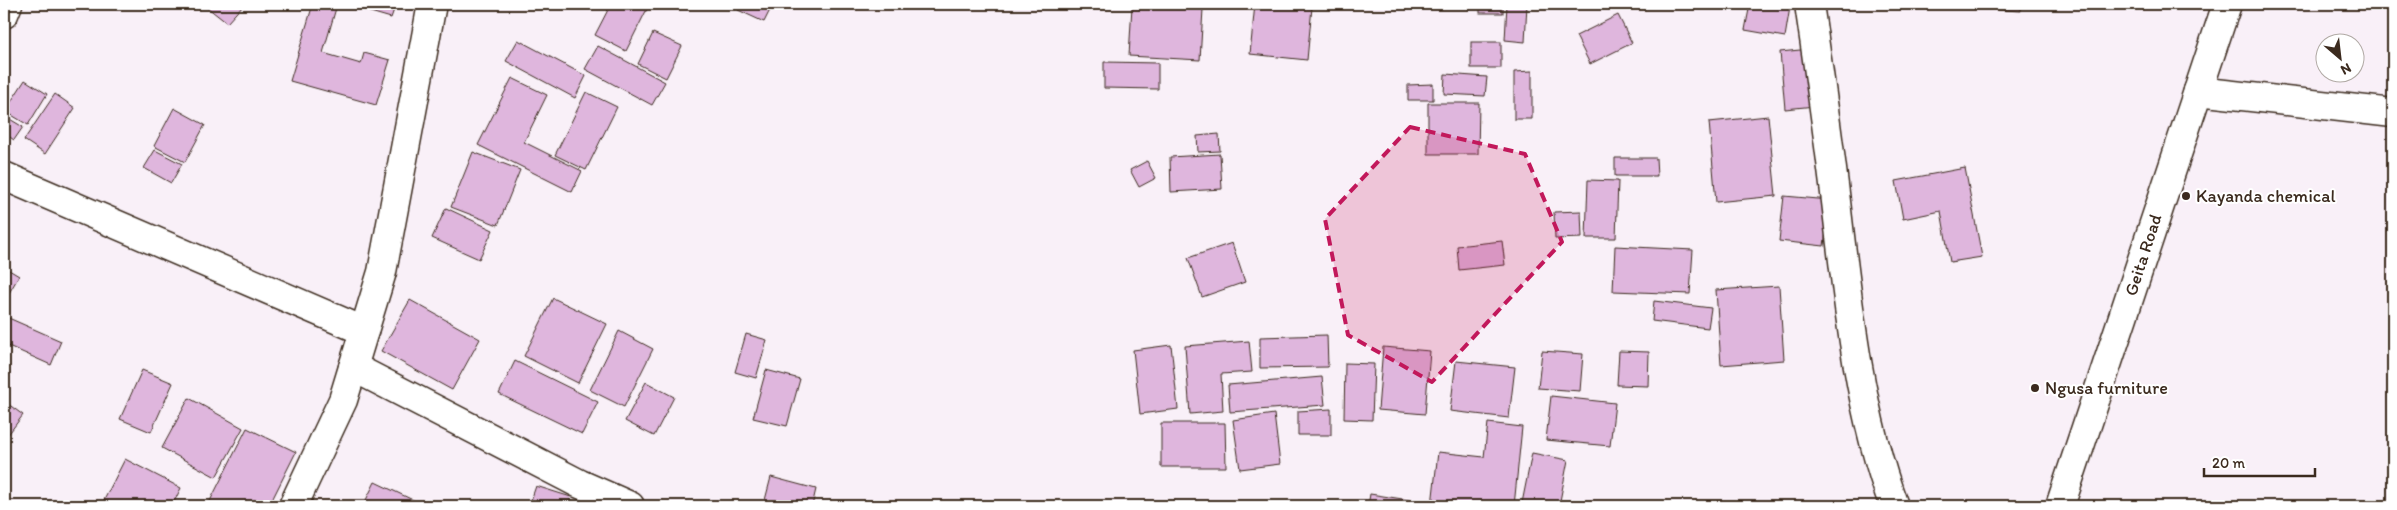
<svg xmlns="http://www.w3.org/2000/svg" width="2397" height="510" viewBox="0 0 2397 510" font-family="Itim,sans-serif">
<rect width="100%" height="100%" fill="#f9f0f8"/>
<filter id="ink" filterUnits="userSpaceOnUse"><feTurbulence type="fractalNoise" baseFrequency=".02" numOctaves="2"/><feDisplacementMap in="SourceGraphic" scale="10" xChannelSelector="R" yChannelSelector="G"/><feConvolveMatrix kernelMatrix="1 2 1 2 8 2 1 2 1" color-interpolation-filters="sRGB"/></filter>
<g filter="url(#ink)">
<!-- building -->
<g fill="#dfb6dd" stroke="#3b2a1e">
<polygon points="203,4 244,4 227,23"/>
<polygon points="313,4 324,4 336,8 323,53 361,64 364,53 390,60 376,105 290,81"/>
<polygon points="343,4 396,4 391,18"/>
<polygon points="611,4 641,4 648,7 626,51 595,35"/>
<polygon points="741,4 773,4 764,22 738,10"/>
<polygon points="1255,4 1312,7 1307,60 1250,54"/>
<rect x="1480" y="4" width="23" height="9"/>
<polygon points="1507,4 1527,4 1525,42 1505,40"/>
<polygon points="1750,4 1774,4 1790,7 1785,37 1745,30"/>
<polygon points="1986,4 2021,4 2021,11 1986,9"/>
<polygon points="1132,6 1203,9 1200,60 1129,56"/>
<polygon points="1618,15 1632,43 1590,64 1576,36"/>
<polygon points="653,33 682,46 666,78 638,64"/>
<polygon points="518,40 586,76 575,98 506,61"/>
<rect x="1471" y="42" width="30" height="26"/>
<polygon points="598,46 665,82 652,105 585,69"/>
<polygon points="1810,49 1815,106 1785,109 1780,52"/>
<polygon points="1104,62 1158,63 1158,89 1104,88"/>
<polygon points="1532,71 1532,119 1514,119 1514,72"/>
<polygon points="1445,74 1487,77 1485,96 1444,94"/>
<polygon points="512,78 547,95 524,142 582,171 572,192 478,145"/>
<polygon points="25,80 47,94 28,125 5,111"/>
<polygon points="1433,84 1433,100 1408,100 1408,85"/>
<polygon points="586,92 617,107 586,170 555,155"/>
<polygon points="55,94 75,108 45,154 24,140"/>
<polygon points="1428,103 1479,103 1478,154 1428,154"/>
<polygon points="174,108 205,125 185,162 154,146"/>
<polygon points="1768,116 1776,196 1716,202 1709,122"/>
<polygon points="8,118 23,127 14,140 4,133 4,125"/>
<polygon points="1219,134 1220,151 1198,152 1197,136"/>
<polygon points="155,150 182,164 171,183 144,168"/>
<polygon points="473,152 520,170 498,225 451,207"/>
<polygon points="1220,154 1222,189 1171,192 1170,157"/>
<polygon points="1615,158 1656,158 1657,176 1615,176"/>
<polygon points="1147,161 1156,178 1139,187 1130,170"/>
<polygon points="1965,168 1982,257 1950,262 1941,211 1903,219 1896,181"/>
<polygon points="1588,180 1618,181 1616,238 1586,238"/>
<polygon points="1784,196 1830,200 1824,246 1779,241"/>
<polygon points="446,208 493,230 479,259 432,238"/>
<polygon points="1581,211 1582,238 1555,239 1554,212"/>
<polygon points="1502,241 1505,265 1459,270 1457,246"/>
<polygon points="1232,243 1245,282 1202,297 1188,258"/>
<polygon points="1615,246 1693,250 1690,294 1613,291"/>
<polygon points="4,267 19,276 9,293 4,290"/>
<polygon points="1779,286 1784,360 1721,365 1716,290"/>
<polygon points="553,298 607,324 578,383 524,356"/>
<polygon points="410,300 480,339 452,390 381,351"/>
<polygon points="1654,301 1711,308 1708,328 1652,321"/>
<polygon points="4,316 61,341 51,365 4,344"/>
<polygon points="619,331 653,349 624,407 590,390"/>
<polygon points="746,334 767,340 756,378 735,372"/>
<polygon points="1327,335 1328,367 1260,368 1260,337"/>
<polygon points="1249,341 1252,372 1221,374 1223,411 1190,414 1185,346"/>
<polygon points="1171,345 1178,409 1140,414 1133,350"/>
<polygon points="1383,347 1430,351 1425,414 1378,410"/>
<polygon points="1542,351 1583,354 1580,391 1538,388"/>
<polygon points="1619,351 1649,352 1648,386 1617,385"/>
<polygon points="515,361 598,402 582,434 499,394"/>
<polygon points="1456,361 1515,367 1509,418 1450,411"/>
<polygon points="1345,363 1374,364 1372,420 1344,419"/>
<polygon points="142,370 173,383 151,432 120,419"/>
<polygon points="766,370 800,379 787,426 753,418"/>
<polygon points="1322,377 1325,405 1230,412 1228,385"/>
<polygon points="646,382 674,397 654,436 625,421"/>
<polygon points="1551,396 1615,403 1610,446 1546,440"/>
<polygon points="189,398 243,428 216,477 162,448"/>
<polygon points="4,401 23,415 4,440"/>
<polygon points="1331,409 1331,435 1298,435 1298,411"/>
<polygon points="1274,414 1280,464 1240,469 1233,420"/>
<polygon points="1161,423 1225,423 1226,467 1161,467"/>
<polygon points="1488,423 1522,427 1514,506 1432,505 1438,452 1484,457"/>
<polygon points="247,428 296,452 269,506 208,505"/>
<polygon points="1532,453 1568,460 1559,506 1538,506 1522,503"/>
<polygon points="125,459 181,488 172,506 101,506"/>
<polygon points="771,477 816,489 812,506 764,504"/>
<polygon points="375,482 415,501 412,506 363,506"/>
<polygon points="536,486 571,497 568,506 529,506"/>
<polygon points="1370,494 1409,500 1408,506 1368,506"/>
</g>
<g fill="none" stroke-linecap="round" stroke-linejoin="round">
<!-- minor casing -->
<g stroke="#3b2a1e" stroke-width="31">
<g id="minor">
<path d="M1809,4C1819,72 1829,141 1837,210C1848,306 1860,416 1894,506"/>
<polyline points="4,14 8,4"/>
<polyline points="2198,91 2393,113"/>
<polyline points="4,176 364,331"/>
<polyline points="353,367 580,484 630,506"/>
<polyline points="293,506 343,400 382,272 432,4"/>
</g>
</g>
<!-- trunk casing -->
<g stroke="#3b2a1e" stroke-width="31">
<polyline id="trunk" points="2060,506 2227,4"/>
</g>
<!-- minor -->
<use href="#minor" stroke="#fff" stroke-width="28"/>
<!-- trunk -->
<use href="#trunk" stroke="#fff" stroke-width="28"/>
</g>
</g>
<!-- marked area -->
<path fill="#c2185b" fill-opacity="0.2" stroke="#c2185b" stroke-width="4" stroke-dasharray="10 6" stroke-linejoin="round" d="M1410,127L1525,154L1562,242L1432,382L1348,335L1325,219Z"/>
<!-- markers -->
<g fill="#3b2a1e" stroke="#fff" stroke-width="2">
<circle cx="2186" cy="196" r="5"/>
<circle cx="2035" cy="388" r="5"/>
</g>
<g text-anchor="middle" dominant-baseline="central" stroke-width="4" stroke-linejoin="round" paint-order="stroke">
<!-- poi labels -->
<g font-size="18" fill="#3b2a1e" stroke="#fff" text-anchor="start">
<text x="2196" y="196">Kayanda chemical</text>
<text x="2045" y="388">Ngusa furniture</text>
</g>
<!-- street labels -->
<g font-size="18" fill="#3b2a1e" stroke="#fff">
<text transform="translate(2143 255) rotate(-72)">Geita Road</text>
</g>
</g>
<!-- margin -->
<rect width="2397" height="510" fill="none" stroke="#fff" stroke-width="20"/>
<rect x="10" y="10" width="2377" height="490" fill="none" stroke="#3b2a1e" stroke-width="2" filter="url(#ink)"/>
<!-- north arrow -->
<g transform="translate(2340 58) rotate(152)"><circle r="24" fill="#ffffff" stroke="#b1aaa5"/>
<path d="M0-4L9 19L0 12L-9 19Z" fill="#3b2a1e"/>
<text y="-8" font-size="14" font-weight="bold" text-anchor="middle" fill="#3b2a1e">N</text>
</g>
<!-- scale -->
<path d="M2204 468v8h111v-8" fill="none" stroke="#3b2a1e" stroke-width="2.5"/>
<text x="2212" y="468" font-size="15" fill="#3b2a1e" stroke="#ffffff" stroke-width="4" paint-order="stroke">20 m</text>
</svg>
